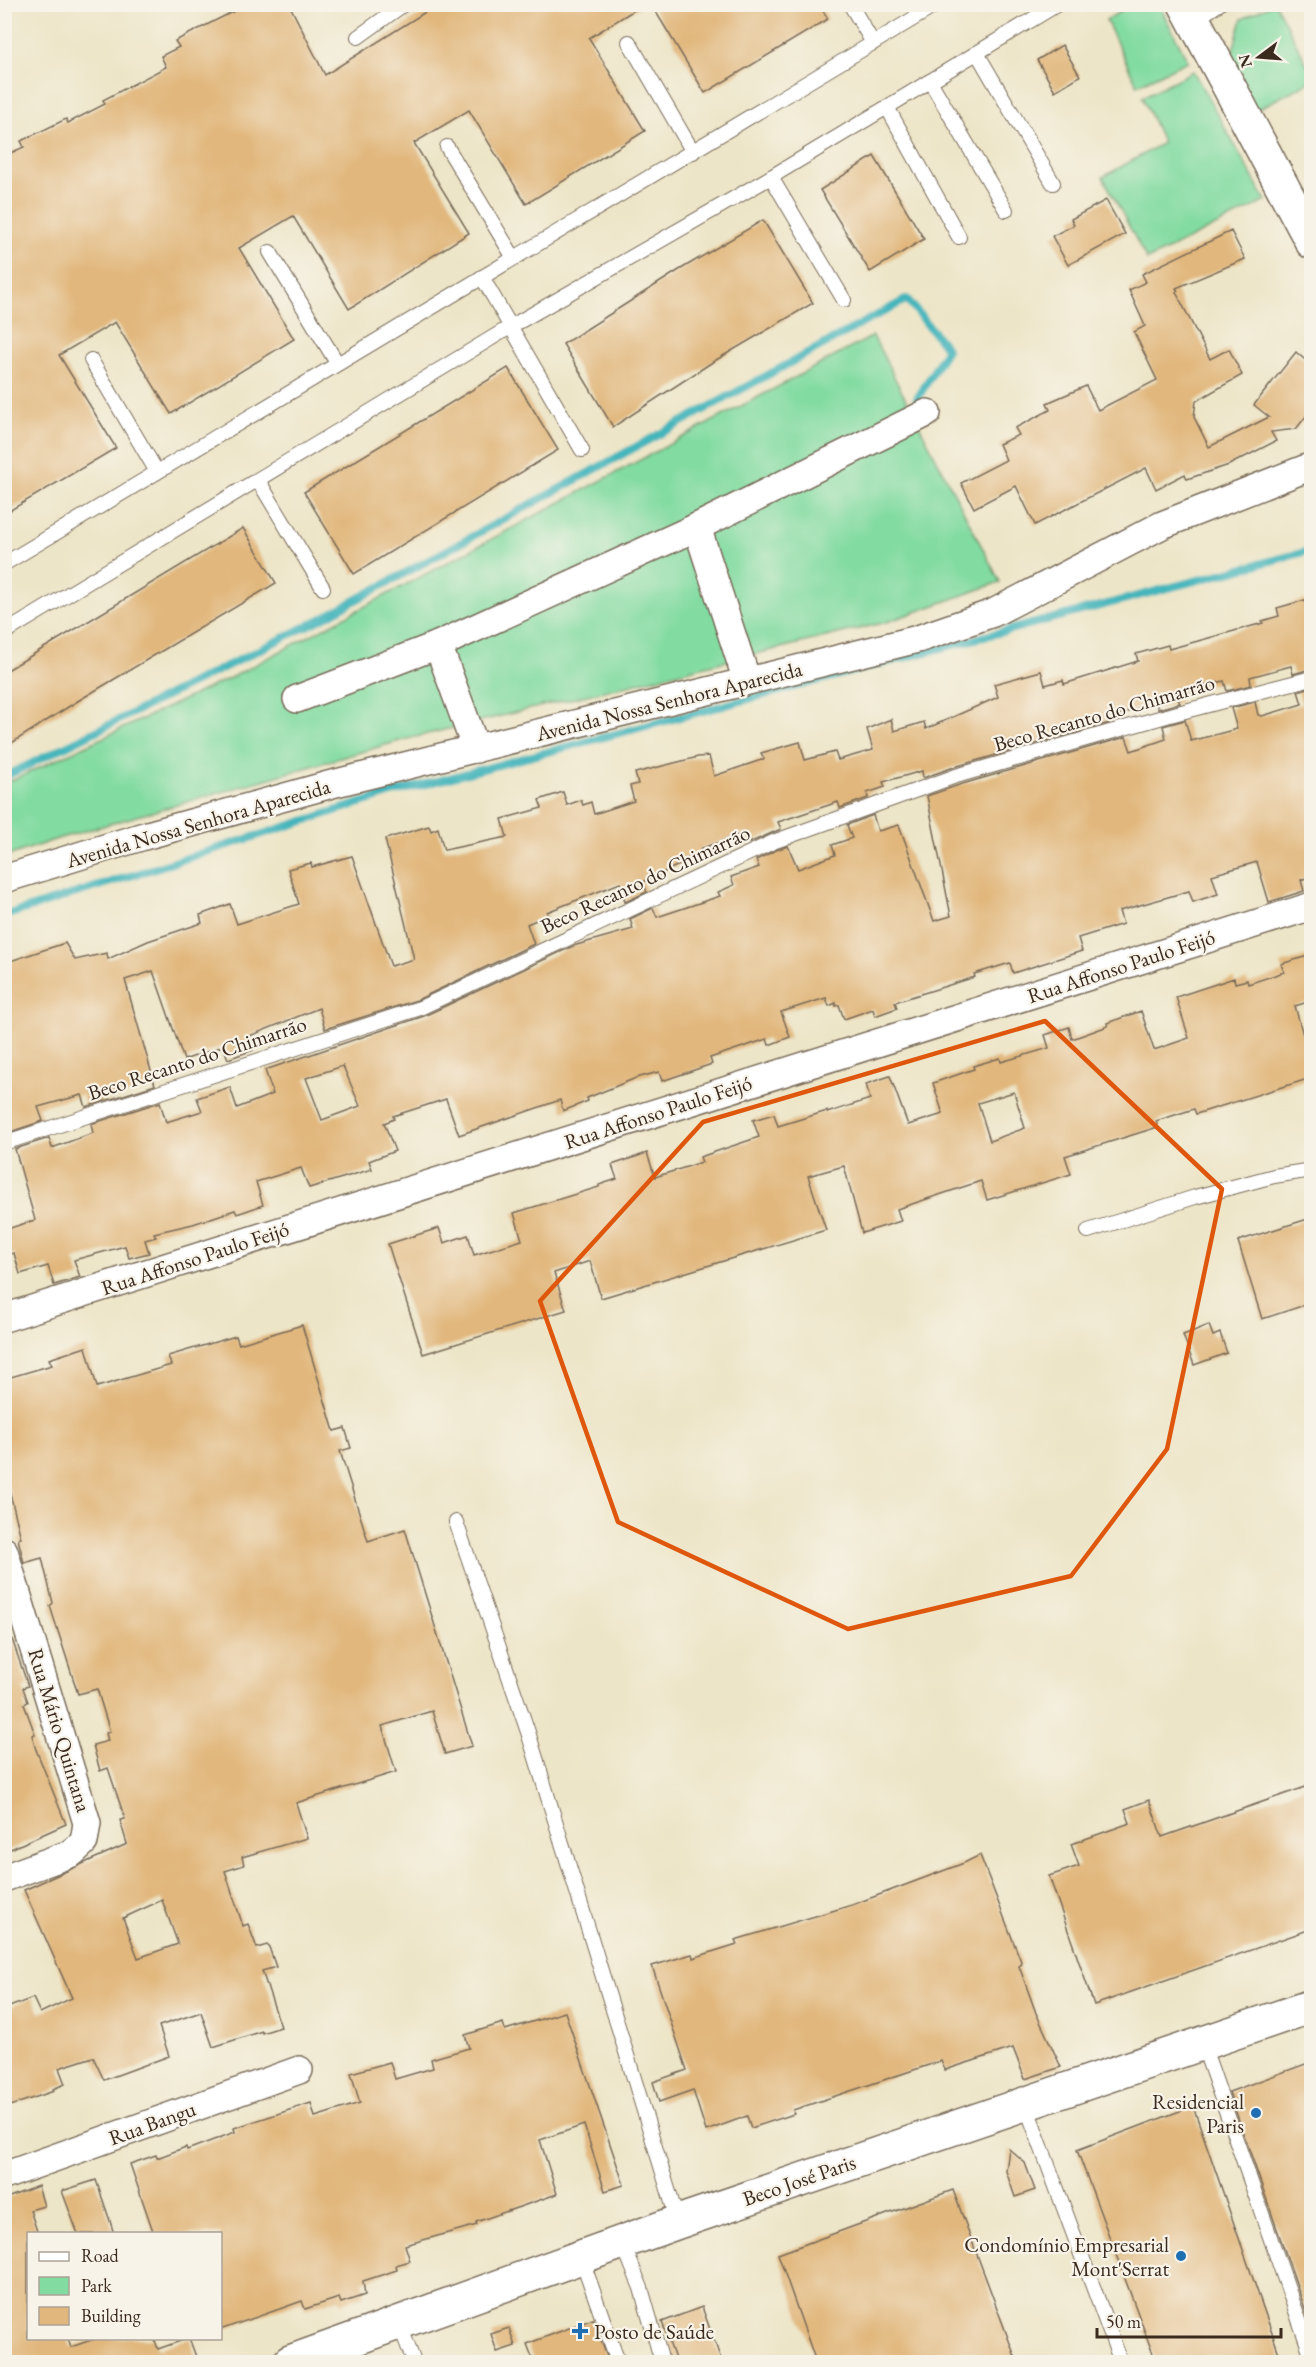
<svg xmlns="http://www.w3.org/2000/svg" width="1316" height="2367" viewBox="0 0 1316 2367" font-family="'EB Garamond',serif">
<rect width="100%" height="100%" fill="#f7f3e8"/>
<filter id="ink" filterUnits="userSpaceOnUse"><feTurbulence type="fractalNoise" baseFrequency=".0167" numOctaves="2"/><feDisplacementMap in="SourceGraphic" scale="12" xChannelSelector="R" yChannelSelector="G"/><feConvolveMatrix kernelMatrix="1 2 1 2 8 2 1 2 1" color-interpolation-filters="sRGB"/></filter>
<filter id="wash" filterUnits="userSpaceOnUse"><feTurbulence type="fractalNoise" baseFrequency=".008" numOctaves="4" result="noise"/><feDisplacementMap in="SourceGraphic" scale="24" xChannelSelector="R" yChannelSelector="G"/><feGaussianBlur stdDeviation="1.35" result="paint"/><feColorMatrix in="noise" values="0 0 0 0 0 0 0 0 0 0 0 0 0 0 0 0 0 1.4 0 .05"/><feComposite in="paint" operator="in"/></filter>
<g filter="url(#wash)">
<rect width="100%" height="100%" fill="#ede5c7"/>
<!-- green -->
<g fill="#82dba1" stroke="#5e8260" stroke-width="1.5">
<polygon points="1131,5 1159,5 1188,61 1137,85 1106,20"/>
<polygon points="1270,5 1276,5 1311,72 1311,81 1256,110 1230,61 1242,19"/>
<polygon points="1193,71 1266,201 1147,260 1103,177 1163,143 1142,97"/>
<polygon points="873,336 1000,582 887,622 403,740 57,839 5,857 4,784 234,676"/>
</g>
<g fill="none" stroke-linecap="round" stroke-linejoin="round">
<!-- stream -->
<g stroke="#45b5bc" stroke-width="8">
<polyline points="4,777 321,619 907,299 947,349 917,399"/>
<polyline points="4,916 392,793 1312,550"/>
</g>
</g>
<g id="blocks">
<!-- building -->
<g fill="#e1b77d" fill-rule="evenodd">
<polygon points="248,4 289,4 325,75 438,4 644,4 589,38 645,131 526,204 469,110 414,143 469,233 349,309 293,216 239,248 294,339 171,414 115,322 59,355 116,448 4,514 4,156 24,147 21,141 66,119 68,123 105,104 103,100 166,67 161,56 179,47 175,41"/>
<polygon points="651,4 819,4 828,19 705,93"/>
<polygon points="1062,45 1080,76 1055,91 1037,60"/>
<polygon points="874,156 924,239 870,272 820,190"/>
<polygon points="1106,200 1125,234 1068,265 1052,236 1074,225 1071,219"/>
<polygon points="763,220 813,303 711,363 613,427 563,344 676,272"/>
<polygon points="1231,231 1245,259 1176,288 1178,291 1176,292 1210,359 1229,349 1242,375 1196,401 1194,417 1209,447 1269,417 1254,405 1296,352 1311,365 1311,410 1296,429 1271,432 1276,441 1229,465 1187,479 1185,474 1156,489 1146,468 1035,525 1016,486 974,508 961,483 1006,460 999,444 1019,435 1015,428 1050,410 1047,403 1086,386 1098,410 1157,380 1134,332 1145,326 1129,290 1146,282 1142,274"/>
<polygon points="508,368 558,450 354,574 304,492"/>
<polygon points="243,528 276,583 76,702 4,748 4,672"/>
<polygon points="1305,600 1306,603 1311,601 1311,669 1293,674 1291,666 1250,677 1251,685 1227,691 1224,681 1188,690 1188,693 1177,696 1180,703 1158,709 1156,703 1118,715 1120,720 954,767 923,778 922,771 883,782 885,787 867,793 868,798 840,808 838,802 778,822 781,829 749,843 744,833 700,849 702,853 680,861 681,864 643,882 647,892 625,902 620,883 547,912 548,915 527,924 534,944 417,1000 325,1029 319,1008 247,1037 253,1050 228,1059 223,1046 184,1060 153,971 125,980 155,1085 86,1107 82,1095 38,1107 43,1121 10,1132 8,1126 4,1127 4,963 65,943 75,960 107,953 108,959 148,941 202,923 200,915 230,904 237,924 299,904 288,869 311,863 312,867 352,856 391,966 414,959 385,839 429,826 431,831 438,828 444,850 507,837 502,819 542,808 539,800 563,792 567,805 581,800 583,805 591,802 594,814 634,801 630,786 638,784 635,773 698,757 709,756 714,776 764,759 761,753 800,742 805,760 835,752 838,760 873,750 867,729 891,719 894,731 924,722 926,729 998,697 994,684 1041,671 1045,685 1063,680 1064,684 1138,661 1136,654 1168,645 1169,649 1263,623 1262,621 1279,616 1277,608"/>
<path d="M1311,687V876L1301,880L1304,891L1269,902L1257,862L1212,875L1218,894L1193,902L1189,891L1119,911L1123,924L1078,938L1082,951L1013,973L1010,963L974,974L975,977L895,1002L897,1008L875,1016L873,1009L844,1019L839,1005L836,1006V1003L829,1006L826,998L781,1012L790,1037L769,1045L767,1039L710,1058L712,1064L662,1081L659,1072L636,1078L587,1098L588,1101L563,1111L560,1100L459,1135L446,1099L393,1116L394,1119L384,1123L395,1151L369,1161L372,1169L309,1188L301,1168L256,1182L263,1205L237,1214L235,1210L193,1224L154,1233L156,1237L145,1240L149,1253L129,1258L125,1246L74,1260L80,1277L54,1285L48,1266L20,1274L14,1253L4,1256V1230L35,1220L15,1149L49,1138L52,1148L93,1133L91,1124L160,1102L166,1122L202,1111L197,1098L230,1087L237,1108L273,1094L265,1070L424,1016L573,946L633,929L630,919L653,908L657,917L720,896L718,892L734,885L731,877L759,867L756,860L776,850L788,846L798,869L835,855L832,845L852,838L847,825L873,815L878,831L899,825L934,921L951,916L927,796L959,785L1126,737L1131,751L1166,739L1163,726L1185,720L1191,741L1237,729L1231,708L1255,702L1258,715L1262,716L1302,704L1298,691ZM343,1066L360,1106L322,1120L306,1078Z"/>
<path d="M1311,955V1001L1295,1006L1306,1046L1311,1045V1078L1196,1114L1194,1109L1156,1121L1158,1127L1065,1156L1071,1174L987,1200L981,1181L897,1209L901,1221L862,1233L844,1166L808,1176L826,1230L601,1298L590,1261L554,1273L566,1310L423,1354L388,1244L439,1228L444,1243L468,1235L474,1255L522,1240L514,1213L599,1187V1185L617,1179L612,1165L647,1153L655,1177L702,1162L700,1157L759,1137L753,1120L774,1114L778,1126L827,1111V1113L870,1099L866,1084L890,1076L908,1125L943,1114L933,1083L974,1069L973,1066L1000,1058L1001,1062L1049,1048L1045,1035L1069,1027L1072,1039L1108,1026L1107,1023L1141,1011L1154,1050L1189,1038L1176,997L1234,978L1235,983L1247,980L1248,984L1284,972L1281,964ZM1014,1092L1025,1128L990,1141L978,1103Z"/>
<polygon points="1311,1218 1311,1303 1262,1319 1238,1241"/>
<path d="M302,1325L334,1431L345,1428L351,1448L340,1451L368,1541L405,1529L472,1746L445,1754L432,1711L382,1726L396,1772L296,1803L307,1838L242,1857L244,1865L225,1871L243,1926L248,1924L257,1948L267,1945L269,1947L276,1967L262,1971L281,2027L262,2033V2031L213,2047L201,2012L159,2026L169,2056L104,2080L93,2057L59,2068L65,2084L53,2089L54,2091L4,2108V2009L33,1998L40,2013L72,1998L24,1890L127,1844L120,1820L125,1819L108,1768L100,1771L93,1745L108,1741L106,1733L110,1732L97,1689L78,1694L50,1606L53,1603L42,1558L24,1563L18,1539L21,1538L8,1485L4,1486V1379L52,1365L49,1359L86,1347L97,1387L171,1365L168,1356L236,1336L239,1344ZM162,1900L178,1944L138,1958L123,1918Z"/>
<polygon points="1209,1325 1213,1336 1220,1333 1227,1353 1194,1365 1183,1335"/>
<polygon points="4,1627 8,1627 28,1686 23,1688 28,1702 24,1704 35,1734 32,1735 35,1747 66,1824 4,1852"/>
<polygon points="1311,1785 1311,1929 1094,2005 1049,1876 1079,1866 1071,1844 1130,1823 1125,1809 1149,1800 1162,1837"/>
<polygon points="980,1855 1022,1964 1019,1966 1036,2013 1061,2067 1025,2079 1013,2048 945,2070 941,2061 793,2110 794,2114 751,2128 747,2116 706,2131 693,2090 659,2102 653,2082 687,2070 652,1966 692,1954 693,1958 737,1944 735,1940 852,1905 964,1863"/>
<polygon points="565,2012 624,2185 605,2191 584,2125 540,2140 557,2194 476,2222 477,2225 405,2245 410,2261 396,2265 397,2270 363,2281 365,2295 341,2303 339,2298 305,2309 302,2301 220,2330 220,2234 154,2234 130,2164 156,2155 157,2158 186,2147 187,2150 235,2132 234,2128 311,2103 315,2117 360,2103 351,2073 390,2062 395,2079 433,2068 431,2059 469,2048 465,2035 503,2023 505,2030"/>
<polygon points="1311,2062 1311,2320 1309,2320 1229,2092"/>
<polygon points="1193,2106 1282,2362 1156,2362 1077,2150"/>
<polygon points="1009,2149 1025,2163 1035,2190 1015,2197 1006,2171"/>
<polygon points="96,2180 110,2221 114,2234 78,2234 62,2191"/>
<polygon points="38,2186 44,2206 30,2210 38,2234 28,2234 28,2338 68,2338 71,2347 97,2338 154,2338 158,2349 189,2338 198,2362 4,2362 4,2199"/>
<polygon points="953,2190 1017,2362 816,2362 778,2254"/>
<polygon points="702,2307 722,2362 676,2362 662,2322"/>
<polygon points="593,2319 609,2362 534,2362 527,2344"/>
<polygon points="509,2328 515,2346 497,2352 491,2334"/>
</g>
</g>
</g>
<g filter="url(#ink)">
<use href="#blocks" fill-opacity="0" stroke="#796b59" stroke-width="1.5"/>
<g fill="none" stroke-linecap="round" stroke-linejoin="round">
<!-- lane casing -->
<g stroke="#796b59" stroke-width="16">
<g id="lane">
<polyline points="850,4 873,43"/>
<polyline points="1193,21 1219,4"/>
<polyline points="358,37 404,4"/>
<polyline points="629,42 693,152"/>
<polyline points="977,53 1053,183"/>
<polyline points="930,81 1006,210"/>
<polyline points="887,107 959,237"/>
<polyline points="447,147 514,258"/>
<polyline points="771,177 844,300"/>
<polyline points="270,252 337,363"/>
<polyline points="482,277 582,450"/>
<polyline points="91,360 157,472"/>
<polyline points="258,480 323,588"/>
<polyline points="4,564 938,4"/>
<polyline points="4,633 510,327 771,177 1058,4"/>
<polyline points="4,1143 420,1008 773,842 956,776 1170,715 1312,678"/>
<polyline points="1088,1231 1195,1197 1274,1176 1312,1170"/>
<polyline points="456,1522 528,1732 678,2222"/>
<polyline points="1202,2042 1312,2357"/>
<polyline points="1025,2103 1121,2362"/>
<polyline points="622,2242 641,2288 662,2362"/>
<polyline points="581,2257 618,2362"/>
<polyline points="399,2323 414,2362"/>
</g>
</g>
<!-- street casing -->
<g stroke="#796b59" stroke-width="30">
<g id="street">
<polyline points="697,527 747,681"/>
<polyline points="438,645 476,749"/>
<polyline points="297,699 438,645 697,527 927,413"/>
<polyline points="4,879 144,836 332,784 918,639 993,613 1162,525 1312,466"/>
<polyline points="4,1318 1312,906"/>
<polyline points="4,1551 87,1823 84,1842 72,1853 4,1878"/>
<polyline points="4,2176 299,2070"/>
</g>
</g>
<!-- secondary casing -->
<g stroke="#796b59" stroke-width="36">
<g id="secondary">
<polyline points="1185,4 1312,242"/>
<polyline points="290,2362 678,2222 1312,2006"/>
</g>
</g>
<!-- lane -->
<use href="#lane" stroke="#fff" stroke-width="14"/>
<!-- street -->
<use href="#street" stroke="#fff" stroke-width="27"/>
<!-- secondary -->
<use href="#secondary" stroke="#fff" stroke-width="33"/>
</g>
</g>
<!-- marked area -->
<path fill="none" stroke="#df570d" stroke-width="4.5" stroke-linejoin="round" d="M1045,1021L1222,1189L1167,1449L1071,1576L848,1629L618,1522L540,1301L703,1122Z"/>
<!-- markers -->
<g fill="#1f6fb2" stroke="#f7f3e8" stroke-width="2">
<circle cx="1256" cy="2113" r="6"/>
<circle cx="1181" cy="2256" r="6"/>
<path d="M577 2322h6v6h6v6h-6v6h-6v-6h-6v-6h6z"/>
</g>
<g text-anchor="middle" dominant-baseline="central" stroke-width="4.5" stroke-linejoin="round" paint-order="stroke">
<!-- street labels -->
<g font-size="21" fill="#3b2a1e" stroke="#f7f3e8">
<text transform="translate(669 701) rotate(-14)">Avenida Nossa Senhora Aparecida</text>
<text transform="translate(1104 713) rotate(-16)">Beco Recanto do Chimarrão</text>
<text transform="translate(198 823) rotate(-16)">Avenida Nossa Senhora Aparecida</text>
<text transform="translate(645 879) rotate(-25)">Beco Recanto do Chimarrão</text>
<text transform="translate(1121 966) rotate(-18)">Rua Affonso Paulo Feijó</text>
<text transform="translate(197 1058) rotate(-18)">Beco Recanto do Chimarrão</text>
<text transform="translate(658 1112) rotate(-18)">Rua Affonso Paulo Feijó</text>
<text transform="translate(195 1258) rotate(-18)">Rua Affonso Paulo Feijó</text>
<text transform="translate(60 1730) rotate(73)">Rua Mário Quintana</text>
<text transform="translate(152 2123) rotate(-20)">Rua Bangu</text>
<text transform="translate(799 2180) rotate(-19)">Beco José Paris</text>
</g>
<!-- poi labels -->
<g font-size="21" fill="#3b2a1e" stroke="#f7f3e8" text-anchor="end">
<text x="1244" y="2101">Residencial<tspan x="1244" dy="24">Paris</tspan></text>
<text x="1169" y="2244">Condomínio Empresarial<tspan x="1169" dy="24">Mont'Serrat</tspan></text>
<text x="594" y="2331" text-anchor="start">Posto de Saúde</text>
</g>
</g>
<!-- margin -->
<rect width="1316" height="2367" fill="none" stroke="#f7f3e8" stroke-width="24"/>
<!-- legend -->
<rect x="27" y="2232" width="195" height="108" fill="#f7f3e8" stroke="#aca397" stroke-width="1.5"/>
<rect x="39" y="2252" width="30" height="9" fill="#ffffff" stroke="#aca397" stroke-width="1.5"/>
<text x="81" y="2262" font-size="18" fill="#3b2a1e">Road</text>
<rect x="39" y="2277" width="30" height="18" fill="#82dba1" stroke="#aca397" stroke-width="1.5"/>
<text x="81" y="2292" font-size="18" fill="#3b2a1e">Park</text>
<rect x="39" y="2307" width="30" height="18" fill="#e1b77d" stroke="#aca397" stroke-width="1.5"/>
<text x="81" y="2322" font-size="18" fill="#3b2a1e">Building</text>
<!-- north arrow -->
<g transform="translate(1259 57) rotate(254)" stroke="#f7f3e8" stroke-width="4.5" paint-order="stroke">
<path d="M0-4.5L10 22L0 15L-10 22Z" fill="#3b2a1e"/>
<text y="-9" font-size="16" font-weight="bold" text-anchor="middle" fill="#3b2a1e">N</text>
</g>
<!-- scale -->
<path d="M1097 2328v9h184v-9" fill="none" stroke="#3b2a1e" stroke-width="3"/>
<text x="1106" y="2328" font-size="18" fill="#3b2a1e" stroke="#f7f3e8" stroke-width="4.5" paint-order="stroke">50 m</text>
</svg>
